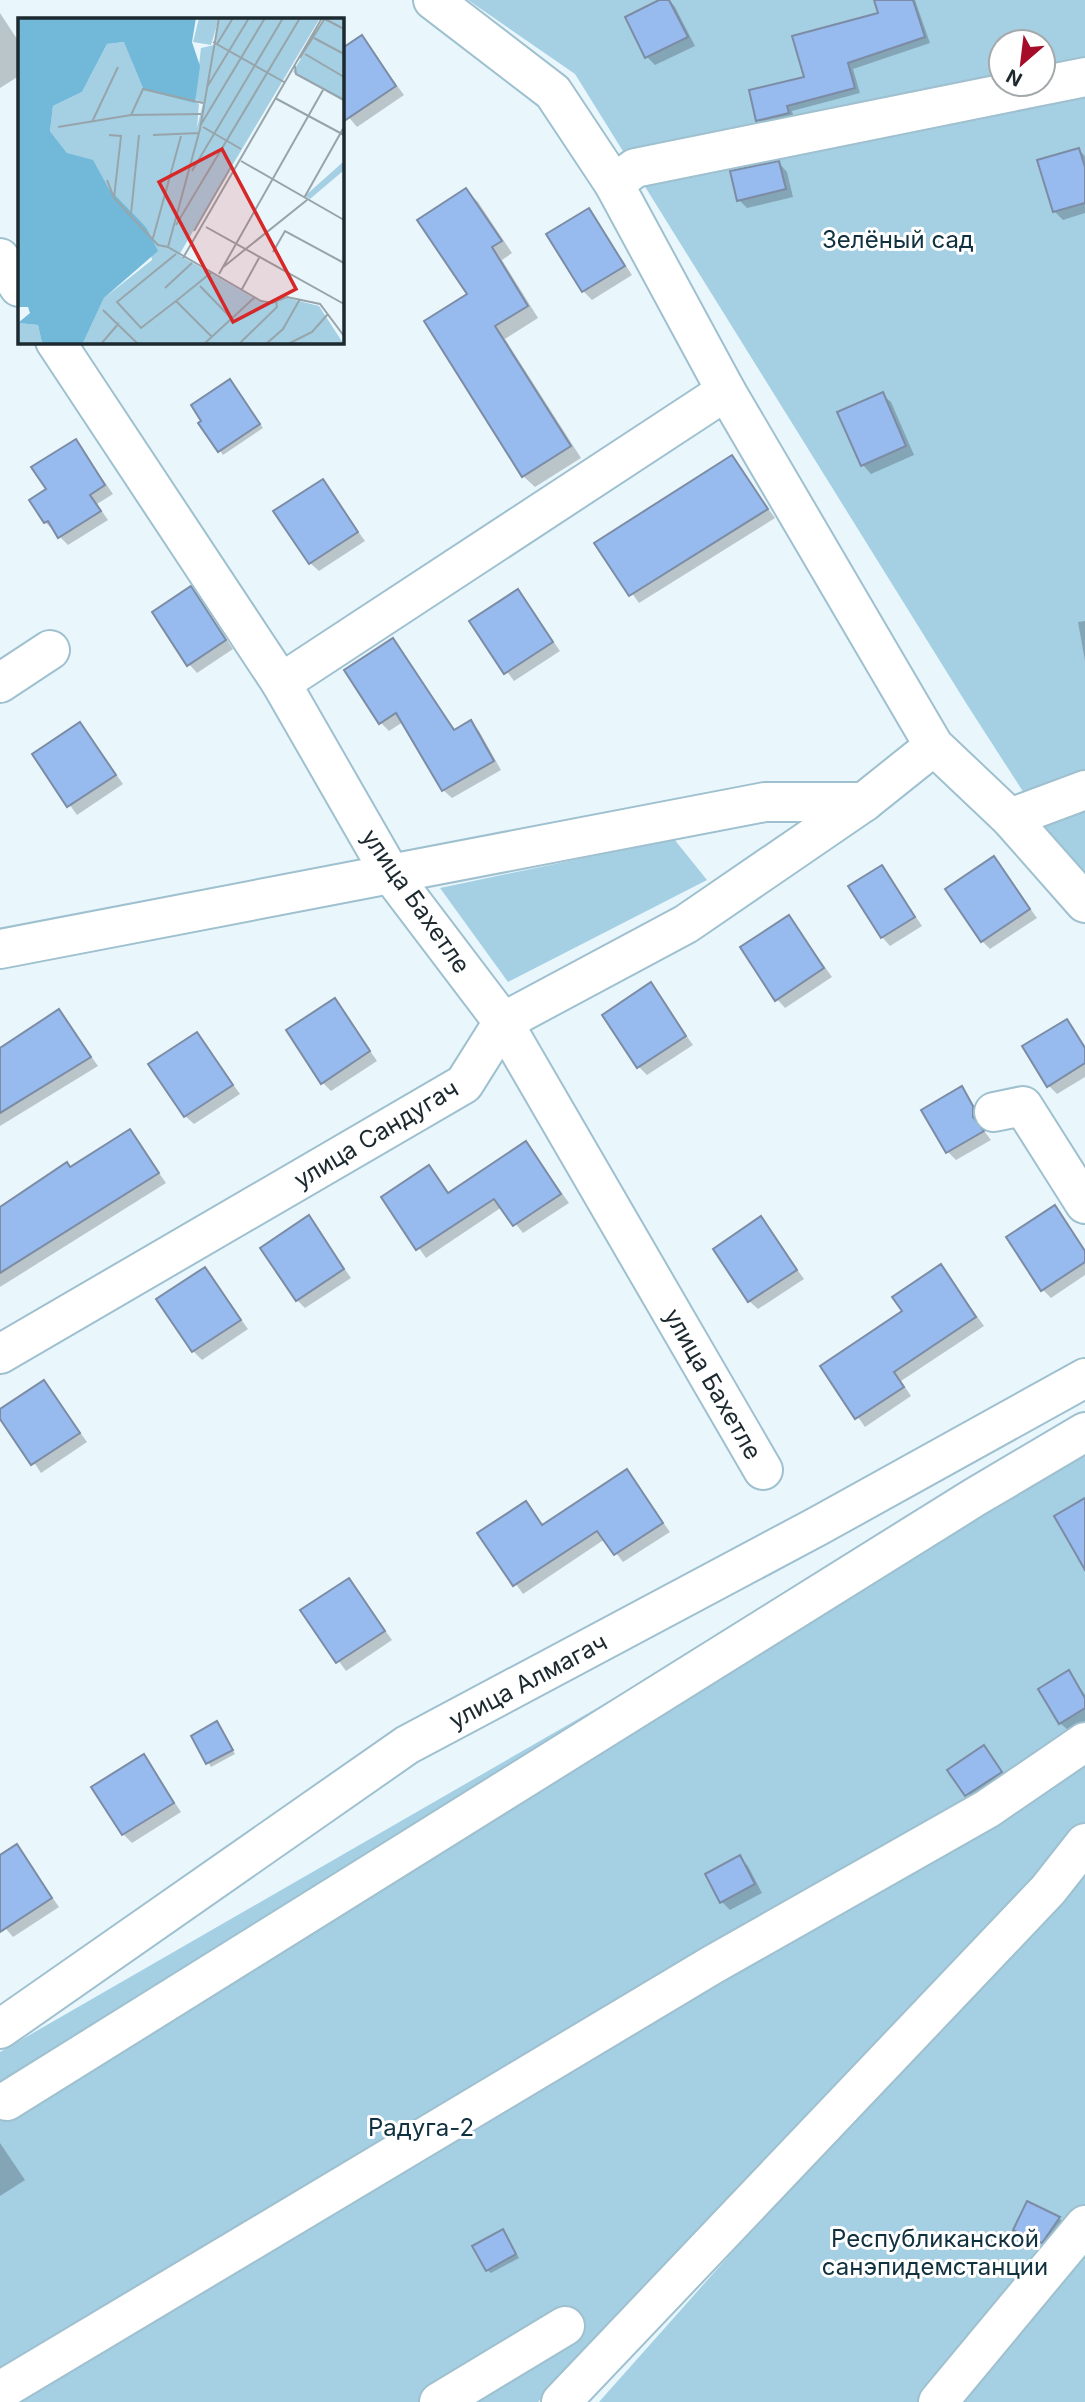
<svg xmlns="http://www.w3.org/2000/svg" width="1085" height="2402" viewBox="0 0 1085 2402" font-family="Inter,sans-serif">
<rect width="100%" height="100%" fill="#e9f7fd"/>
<!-- green -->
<g fill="#a5cfe3" fill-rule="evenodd">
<path d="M468,0H1085V888L966,703L575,74ZM1001,42H1043V84H1001Z"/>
<polygon points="674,839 707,880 508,982 440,888"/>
<polygon points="1085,1427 1085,1832 538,2402 0,2402 0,2052"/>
<polygon points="1085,1855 1085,2402 599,2402"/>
</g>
<!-- shadow -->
<g fill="#0003">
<polygon points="663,0 669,0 675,7 695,46 655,65 647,57"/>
<polygon points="876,0 915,0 930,43 853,69 860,93 792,111 794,118 764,126 758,120 880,14"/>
<polygon points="0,13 19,42 19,76 0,88"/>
<polygon points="361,37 404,95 357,127 341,108"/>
<polygon points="1079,150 1085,156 1085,213 1063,220 1054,211"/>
<polygon points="779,163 787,172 793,197 747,208 739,200"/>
<polygon points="466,190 478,202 512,253 502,260 538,318 505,339 581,458 535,487 523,476 469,295"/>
<polygon points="589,210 632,275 592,300 583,291"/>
<polygon points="234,385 263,428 223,455 201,424"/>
<polygon points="882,394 891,402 914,455 871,474 863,465"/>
<polygon points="76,441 113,494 97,504 108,520 68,545 45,522 48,490"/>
<polygon points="732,458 775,518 639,603 596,543"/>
<polygon points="322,481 365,541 319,571 310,563"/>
<polygon points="191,588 233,649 197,673 189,664"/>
<polygon points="518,591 560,651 514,681 471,622"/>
<polygon points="1085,621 1085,661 1078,622"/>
<polygon points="392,640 456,731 471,723 479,731 501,770 452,798 443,790 403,722 389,731 381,723"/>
<polygon points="80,724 123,784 77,815 34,755"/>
<polygon points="994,858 1037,918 990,949 982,941"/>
<polygon points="882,867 922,926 890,946 882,937"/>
<polygon points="789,917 832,977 785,1008 777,999"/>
<polygon points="650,984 693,1045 647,1075 639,1067"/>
<polygon points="335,1000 377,1061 331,1091 323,1083"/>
<polygon points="59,1011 98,1066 0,1126 0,1048"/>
<polygon points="1066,1021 1085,1046 1085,1077 1057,1094 1049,1086"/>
<polygon points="197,1034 240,1094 194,1124 185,1116"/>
<polygon points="961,1088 981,1116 981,1127 991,1140 956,1160 948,1152"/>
<polygon points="130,1131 166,1183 0,1287 0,1210"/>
<polygon points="526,1143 569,1203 523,1233 502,1207 426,1258 383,1197 429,1167 450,1194"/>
<polygon points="1054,1207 1085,1250 1085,1275 1051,1298 1042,1289"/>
<polygon points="309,1218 351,1278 305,1308 297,1300"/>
<polygon points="761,1219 804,1279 758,1309 749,1301"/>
<polygon points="941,1266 984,1326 901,1381 911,1396 865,1427 822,1366 904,1312"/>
<polygon points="205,1269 248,1329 202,1360 193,1351"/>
<polygon points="44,1382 87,1442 41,1473 0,1411"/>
<polygon points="627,1472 670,1532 623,1562 605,1539 523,1594 480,1534 526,1503 544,1526"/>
<polygon points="349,1580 392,1640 346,1671 303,1611"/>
<polygon points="1069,1673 1085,1695 1085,1721 1069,1731 1060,1723"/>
<polygon points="220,1727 235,1754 211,1767 193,1737"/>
<polygon points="983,1747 1009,1781 975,1803 950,1770"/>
<polygon points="144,1756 181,1812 132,1843 123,1834"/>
<polygon points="16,1846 59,1907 13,1937 0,1922 0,1857"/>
<polygon points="739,1857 748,1866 762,1893 730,1910 722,1902"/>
<polygon points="0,2143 25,2180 0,2196"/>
<polygon points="1059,2218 1063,2222 1046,2245 1015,2229"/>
<polygon points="506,2235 519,2258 491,2273 487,2270"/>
</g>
<!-- building -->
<g fill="#97baef" stroke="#7c8ca4" stroke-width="2">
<polygon points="659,0 669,0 688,37 645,58 625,17"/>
<polygon points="874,0 913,0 925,37 848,63 855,88 787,106 789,113 756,121 749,90 804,77 792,36 878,13"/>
<polygon points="362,35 396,86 341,123 341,49"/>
<polygon points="1079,148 1085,167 1085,203 1053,212 1037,160"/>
<polygon points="779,161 786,189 737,201 730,171"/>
<polygon points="466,188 502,241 492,247 528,306 495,326 571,446 522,477 424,321 467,294 417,220"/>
<polygon points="589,208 625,266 582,292 546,234"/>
<polygon points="230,379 260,424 218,452 198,423 201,421 191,405"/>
<polygon points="883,392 906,446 861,466 837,412"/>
<polygon points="76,439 105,485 90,495 101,511 58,538 48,521 44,523 29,500 46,489 31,467"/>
<polygon points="732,455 768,509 629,596 594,543"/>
<polygon points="323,479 358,532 309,564 273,511"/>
<polygon points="191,586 226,640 187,666 152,612"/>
<polygon points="518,589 553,642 504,674 469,621"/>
<polygon points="393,638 454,730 471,720 494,761 442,791 396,713 379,724 344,670"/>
<polygon points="80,722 116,775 67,807 32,754"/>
<polygon points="994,856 1030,909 981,942 945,889"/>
<polygon points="882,865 915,917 881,938 848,886"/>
<polygon points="789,915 824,968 775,1001 740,947"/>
<polygon points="651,982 686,1036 637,1068 602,1015"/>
<polygon points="335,998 370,1051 321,1084 286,1030"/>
<polygon points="59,1009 91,1057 0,1113 0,1048"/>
<polygon points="1067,1019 1085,1048 1085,1063 1047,1087 1022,1046"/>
<polygon points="197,1032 233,1085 184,1117 148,1064"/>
<polygon points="962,1086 973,1106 973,1117 984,1131 946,1153 921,1110"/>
<polygon points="130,1129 159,1173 0,1273 0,1207 67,1162 70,1167"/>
<polygon points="526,1141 561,1194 513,1226 494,1199 416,1250 381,1197 429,1165 448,1193"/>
<polygon points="1055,1205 1085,1251 1085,1262 1041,1291 1006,1237"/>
<polygon points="309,1215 344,1269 296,1301 260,1248"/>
<polygon points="761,1216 797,1270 748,1302 713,1249"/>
<polygon points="941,1264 976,1317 894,1372 904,1387 855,1419 820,1366 902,1311 892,1297"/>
<polygon points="205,1267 241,1320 192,1352 156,1299"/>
<polygon points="44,1380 80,1433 31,1465 0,1419 0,1409"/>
<polygon points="627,1469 663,1523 614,1555 597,1531 513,1586 477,1533 526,1501 542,1525"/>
<polygon points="1085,1498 1085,1570 1054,1516"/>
<polygon points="349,1578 385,1631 336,1663 300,1610"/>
<polygon points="1069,1670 1085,1698 1085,1708 1059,1724 1038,1689"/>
<polygon points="217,1721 233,1750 206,1764 191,1736"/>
<polygon points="984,1745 1002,1772 965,1796 947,1770"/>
<polygon points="144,1754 174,1803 122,1835 91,1787"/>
<polygon points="17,1844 52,1898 0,1932 0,1855"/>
<polygon points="740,1855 755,1884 720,1903 705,1874"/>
<polygon points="1027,2201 1060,2217 1042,2243 1013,2230"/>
<polygon points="503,2229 516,2254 486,2271 472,2246"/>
</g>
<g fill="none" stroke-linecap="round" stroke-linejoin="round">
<!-- minor casing -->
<g stroke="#9fc0cf" stroke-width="42">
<g id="minor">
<polyline points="433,0 553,92 614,184 726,391 934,746 1010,818 1085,903"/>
<polyline points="614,184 635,168 1085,77"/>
<polyline points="0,258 19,287"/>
<polyline points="55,341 281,683 390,873 503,1022 763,1470"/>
<polyline points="0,683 50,650"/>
<polyline points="281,683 726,391"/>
<polyline points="1010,818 1085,790"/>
<polyline points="0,949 765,802 864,802"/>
<polyline points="994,1112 1023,1106 1085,1204"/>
<polyline points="0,1354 464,1084 503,1022 686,924 864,802 934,746"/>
<polyline points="0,2029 407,1745 818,1526 1085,1378"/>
<polyline points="7,2101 975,1497 1085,1432"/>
<polyline points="0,2391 712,1965 987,1809 1085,1742"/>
<polyline points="439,2402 565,2326"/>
<polyline points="561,2402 1048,1890 1085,1843"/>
<polyline points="938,2402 1085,2225"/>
</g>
</g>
<!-- minor -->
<use href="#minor" stroke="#fff" stroke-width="38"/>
</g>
<g text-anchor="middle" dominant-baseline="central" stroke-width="6" stroke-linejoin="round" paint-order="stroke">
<!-- park labels -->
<g font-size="24" fill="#10313f" stroke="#fff">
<text x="898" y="239">Зелёный сад</text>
<text x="421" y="2127">Радуга-2</text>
<text x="935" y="2238">Республиканской<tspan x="935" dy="28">санэпидемстанции</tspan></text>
</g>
<!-- street labels -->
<g font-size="24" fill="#1c292f" stroke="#fff">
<text transform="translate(416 901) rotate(55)">улица Бахетле</text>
<text transform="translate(376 1134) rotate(-31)">улица Сандугач</text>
<text transform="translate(713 1384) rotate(60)">улица Бахетле</text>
<text transform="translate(528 1681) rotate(-28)">улица Алмагач</text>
</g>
</g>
<!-- overview -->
<g transform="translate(18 18)">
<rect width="326" height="326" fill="#e9f7fd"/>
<path d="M181,0H201L193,27L175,24ZM202,0H302L161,237L243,284L255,286L269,280L301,288L325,325H65L86,280L134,242L128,209L49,135L32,113L35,88L64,74L89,26L106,24L181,86L179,110L185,85L177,81L183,30L196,27ZM307,0H325V83L275,54ZM325,144V153L292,181L287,178ZM0,305L20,307L24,325L0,326Z" fill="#a5cfe3"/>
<path d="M0,0H178L174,24L182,48L177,85L126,72L106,24L89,26L64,74L35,88L32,113L49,135L75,142L91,171L128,209L140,233L86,280L65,325H24L20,307L0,305L12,295L10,289H1L0,270Z" fill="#72b9d9"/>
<path fill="none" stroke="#97a5ab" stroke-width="2" d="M201,0L182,111L150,229L243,283L255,285L269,279L302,286L326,318M305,0L326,11M296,20L326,36M195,24L266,64M199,26L215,0M287,36L326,59M282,40L307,0M277,48L278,56L326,82M189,69L231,0M257,80L326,117M113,97L125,71L185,85M74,104L100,49M182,108L247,0M40,109L113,97L183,96M185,109L223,131M91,117L103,118L96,180M135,117L181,115M223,143L326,202M174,153L265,0M89,162L96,180L140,227L150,229M286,180L326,109M113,196L121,117M158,207L282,0M188,209L326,286M176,213L213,149M135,220L163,118M255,234L267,213L326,245M158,236L99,284L123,310L158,283M165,240L304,0M204,250L289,182M201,256L305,72M182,268L213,300M147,270L174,245M224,271L241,240M85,292L120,326M194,319L158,283L194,254M83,326L101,305M186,326L237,279M221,326L259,289L258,283M248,326L265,311L282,281M270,326L294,314L310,296"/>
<path fill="#d62828" fill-opacity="0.15" stroke="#d62828" stroke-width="3.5" d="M204,131L278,271L215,304L141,164Z"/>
<rect width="326" height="326" fill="none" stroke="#1c292f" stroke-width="3.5"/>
</g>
<!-- north arrow -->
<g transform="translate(1022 63) rotate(208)"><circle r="33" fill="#ffffff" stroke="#a4a9ac" stroke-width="2"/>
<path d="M0-5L12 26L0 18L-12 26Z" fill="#a60b27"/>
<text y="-10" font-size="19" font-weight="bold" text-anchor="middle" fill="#1c292f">N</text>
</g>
</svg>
